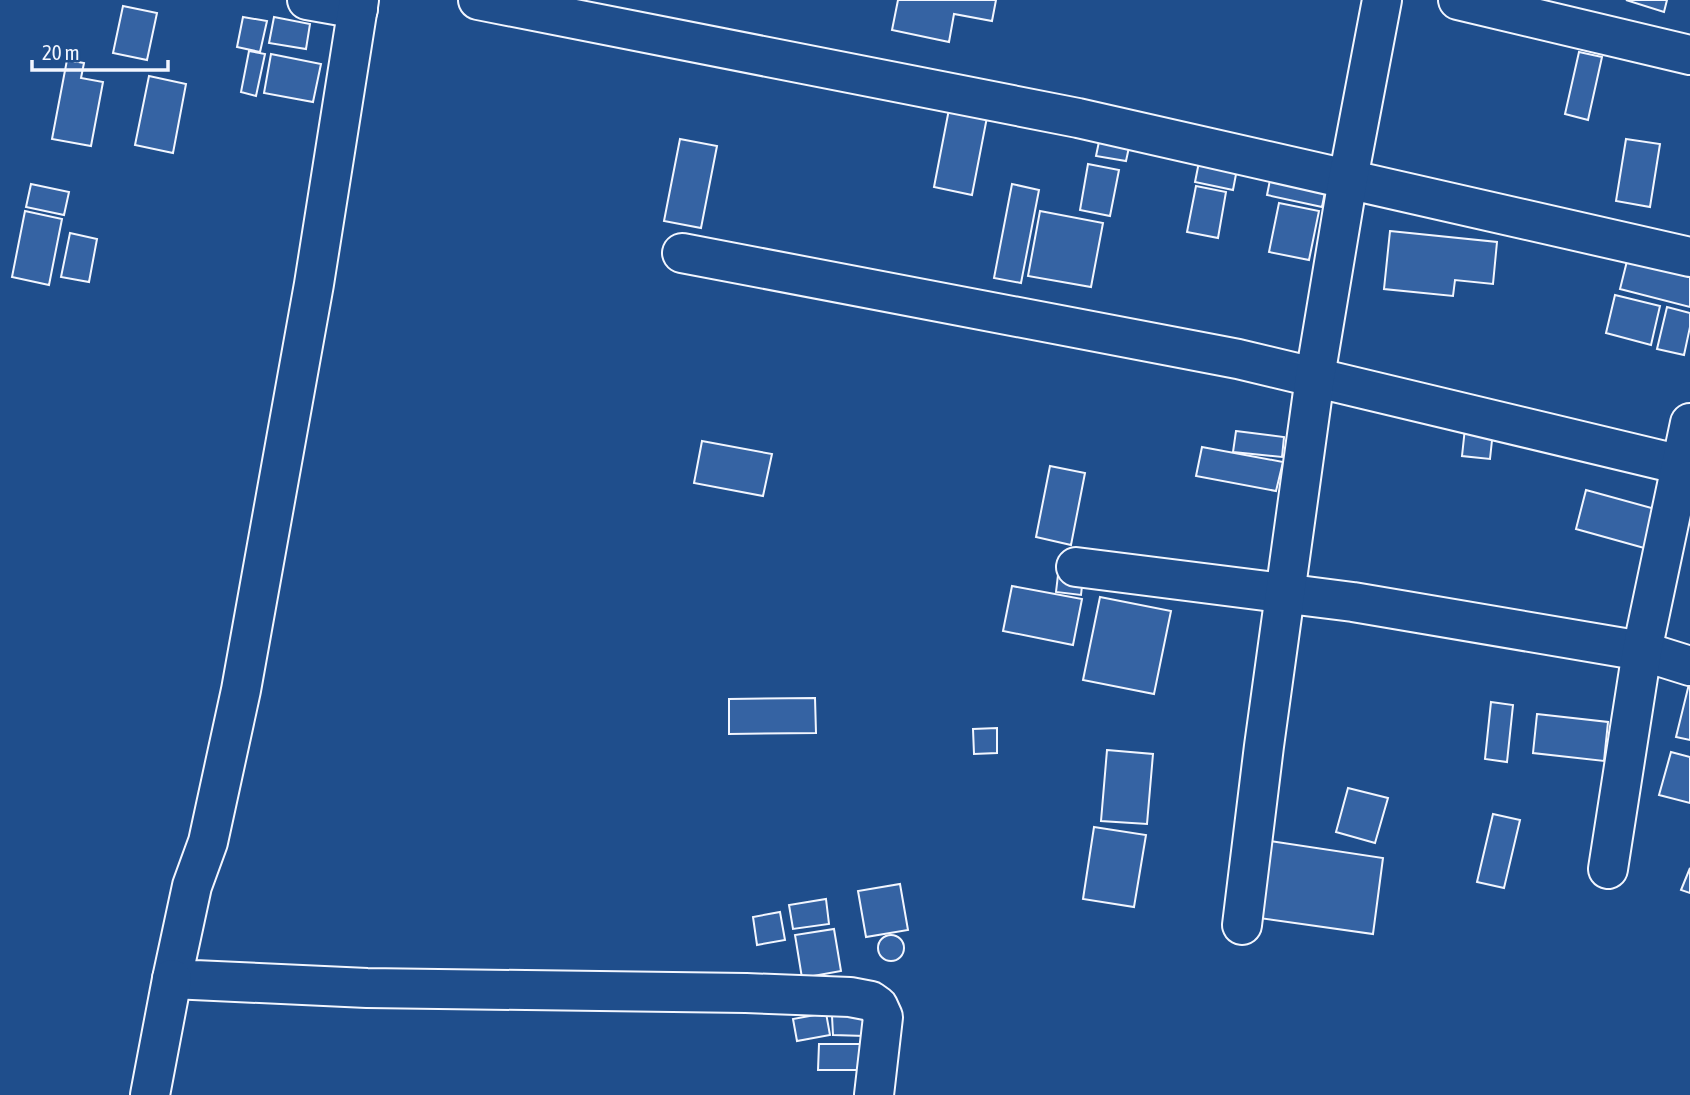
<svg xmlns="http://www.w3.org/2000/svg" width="1690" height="1095" viewBox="0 0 1690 1095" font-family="'Asap Condensed',sans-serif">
<rect width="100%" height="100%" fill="#1f4e8c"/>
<!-- building -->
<g fill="#3563a3" stroke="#f2f6ff" stroke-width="2">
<polygon points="898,0 996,0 992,21 954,14 949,42 892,30"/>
<polygon points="1626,0 1667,0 1664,12"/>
<polygon points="123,6 157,13 147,60 113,53"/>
<polygon points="243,17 267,21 260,52 237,47"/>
<polygon points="274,17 310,24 306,49 269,43"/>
<polygon points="249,51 265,54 256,96 241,92"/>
<polygon points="1579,52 1602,57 1588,120 1565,114"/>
<polygon points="271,54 321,64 313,102 264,93"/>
<polygon points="67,60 84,63 81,78 103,82 91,146 52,139"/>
<polygon points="149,76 186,84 173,153 135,145"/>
<polygon points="950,104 988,112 972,195 934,187"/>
<polygon points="1101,132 1131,138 1126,161 1096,156"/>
<polygon points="680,139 717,146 701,228 664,221"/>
<polygon points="1626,139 1660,144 1650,207 1616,201"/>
<polygon points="1199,162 1237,169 1233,190 1195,182"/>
<polygon points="1088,164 1119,170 1110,216 1080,210"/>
<polygon points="1271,175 1326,187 1322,207 1267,195"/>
<polygon points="31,184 69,192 64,215 26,207"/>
<polygon points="1012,184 1039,190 1021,283 994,278"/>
<polygon points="1196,186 1226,192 1218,238 1187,232"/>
<polygon points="1279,203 1319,211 1309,260 1269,252"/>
<polygon points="25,211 62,219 49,285 12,277"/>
<polygon points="1040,211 1103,223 1091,287 1028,276"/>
<polygon points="1390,231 1497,242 1493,284 1455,280 1453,296 1384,289"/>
<polygon points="70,233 97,239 89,282 61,277"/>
<polygon points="1628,257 1690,272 1690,307 1620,289"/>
<polygon points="1615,295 1660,306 1651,345 1606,333"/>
<polygon points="1667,307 1690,313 1690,327 1684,355 1657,349"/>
<polygon points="1465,428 1493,431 1490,459 1462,456"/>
<polygon points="1236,431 1284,437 1282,457 1233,452"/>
<polygon points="702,441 772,454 763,496 694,483"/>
<polygon points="1202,447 1283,462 1276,491 1196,476"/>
<polygon points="1050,466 1085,473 1071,545 1036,537"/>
<polygon points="1586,490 1666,512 1655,551 1576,529"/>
<polygon points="1058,575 1083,577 1081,595 1056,592"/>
<polygon points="1012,586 1082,599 1073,645 1003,631"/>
<polygon points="1100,597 1171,611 1154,694 1083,680"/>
<polygon points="1689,684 1690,684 1690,740 1676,737"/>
<polygon points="815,698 816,733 729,734 729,699"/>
<polygon points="1491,702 1513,705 1507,762 1485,759"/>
<polygon points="1537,714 1608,722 1604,761 1533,753"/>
<polygon points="997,728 997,753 974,754 973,729"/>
<polygon points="1107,750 1153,754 1147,824 1101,821"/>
<polygon points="1671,752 1690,757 1690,803 1659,795"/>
<polygon points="1348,788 1388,798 1375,843 1336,832"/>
<polygon points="1493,814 1520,820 1504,888 1477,882"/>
<polygon points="1094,827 1146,835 1134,907 1083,899"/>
<polygon points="1270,841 1383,858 1373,934 1259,918"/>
<polygon points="1690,868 1690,893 1681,890"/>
<polygon points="900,884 908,930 866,937 858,891"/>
<polygon points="826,899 829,924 793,929 789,905"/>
<polygon points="780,912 785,940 757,945 753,917"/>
<polygon points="834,929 841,971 802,978 795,935"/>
<circle cx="891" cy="948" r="13"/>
<polygon points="826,1013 830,1035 797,1041 793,1019"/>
<polygon points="832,1016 864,1016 865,1036 833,1035"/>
<polygon points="819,1044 864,1044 864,1070 818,1070"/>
</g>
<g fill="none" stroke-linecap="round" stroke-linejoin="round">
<!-- minor casing -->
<g stroke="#f2f6ff" stroke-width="42">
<g id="minor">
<polyline points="307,0 358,9"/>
<polyline points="359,0 314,284 241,690 208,842 192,886 172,979 367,988 746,993 850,997 871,1001 878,1006 883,1017 874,1095"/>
<polyline points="478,0 1078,118 1690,257"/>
<polyline points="1458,0 1690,55"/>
<polyline points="682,253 1238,359 1690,467"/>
<polyline points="1076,567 1353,602 1642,651 1690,666"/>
<polyline points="1608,869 1642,651 1690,423"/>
<polyline points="1242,925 1264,746 1315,377 1348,179 1382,0"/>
<polyline points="150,1095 172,979"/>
</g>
</g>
<!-- minor -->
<use href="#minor" stroke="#1f4e8c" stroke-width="38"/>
</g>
<!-- scale -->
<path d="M32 60v10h136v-10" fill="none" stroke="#f2f6ff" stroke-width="3.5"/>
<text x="42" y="60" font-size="21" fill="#f2f6ff" stroke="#1f4e8c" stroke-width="5" paint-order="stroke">20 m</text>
</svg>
